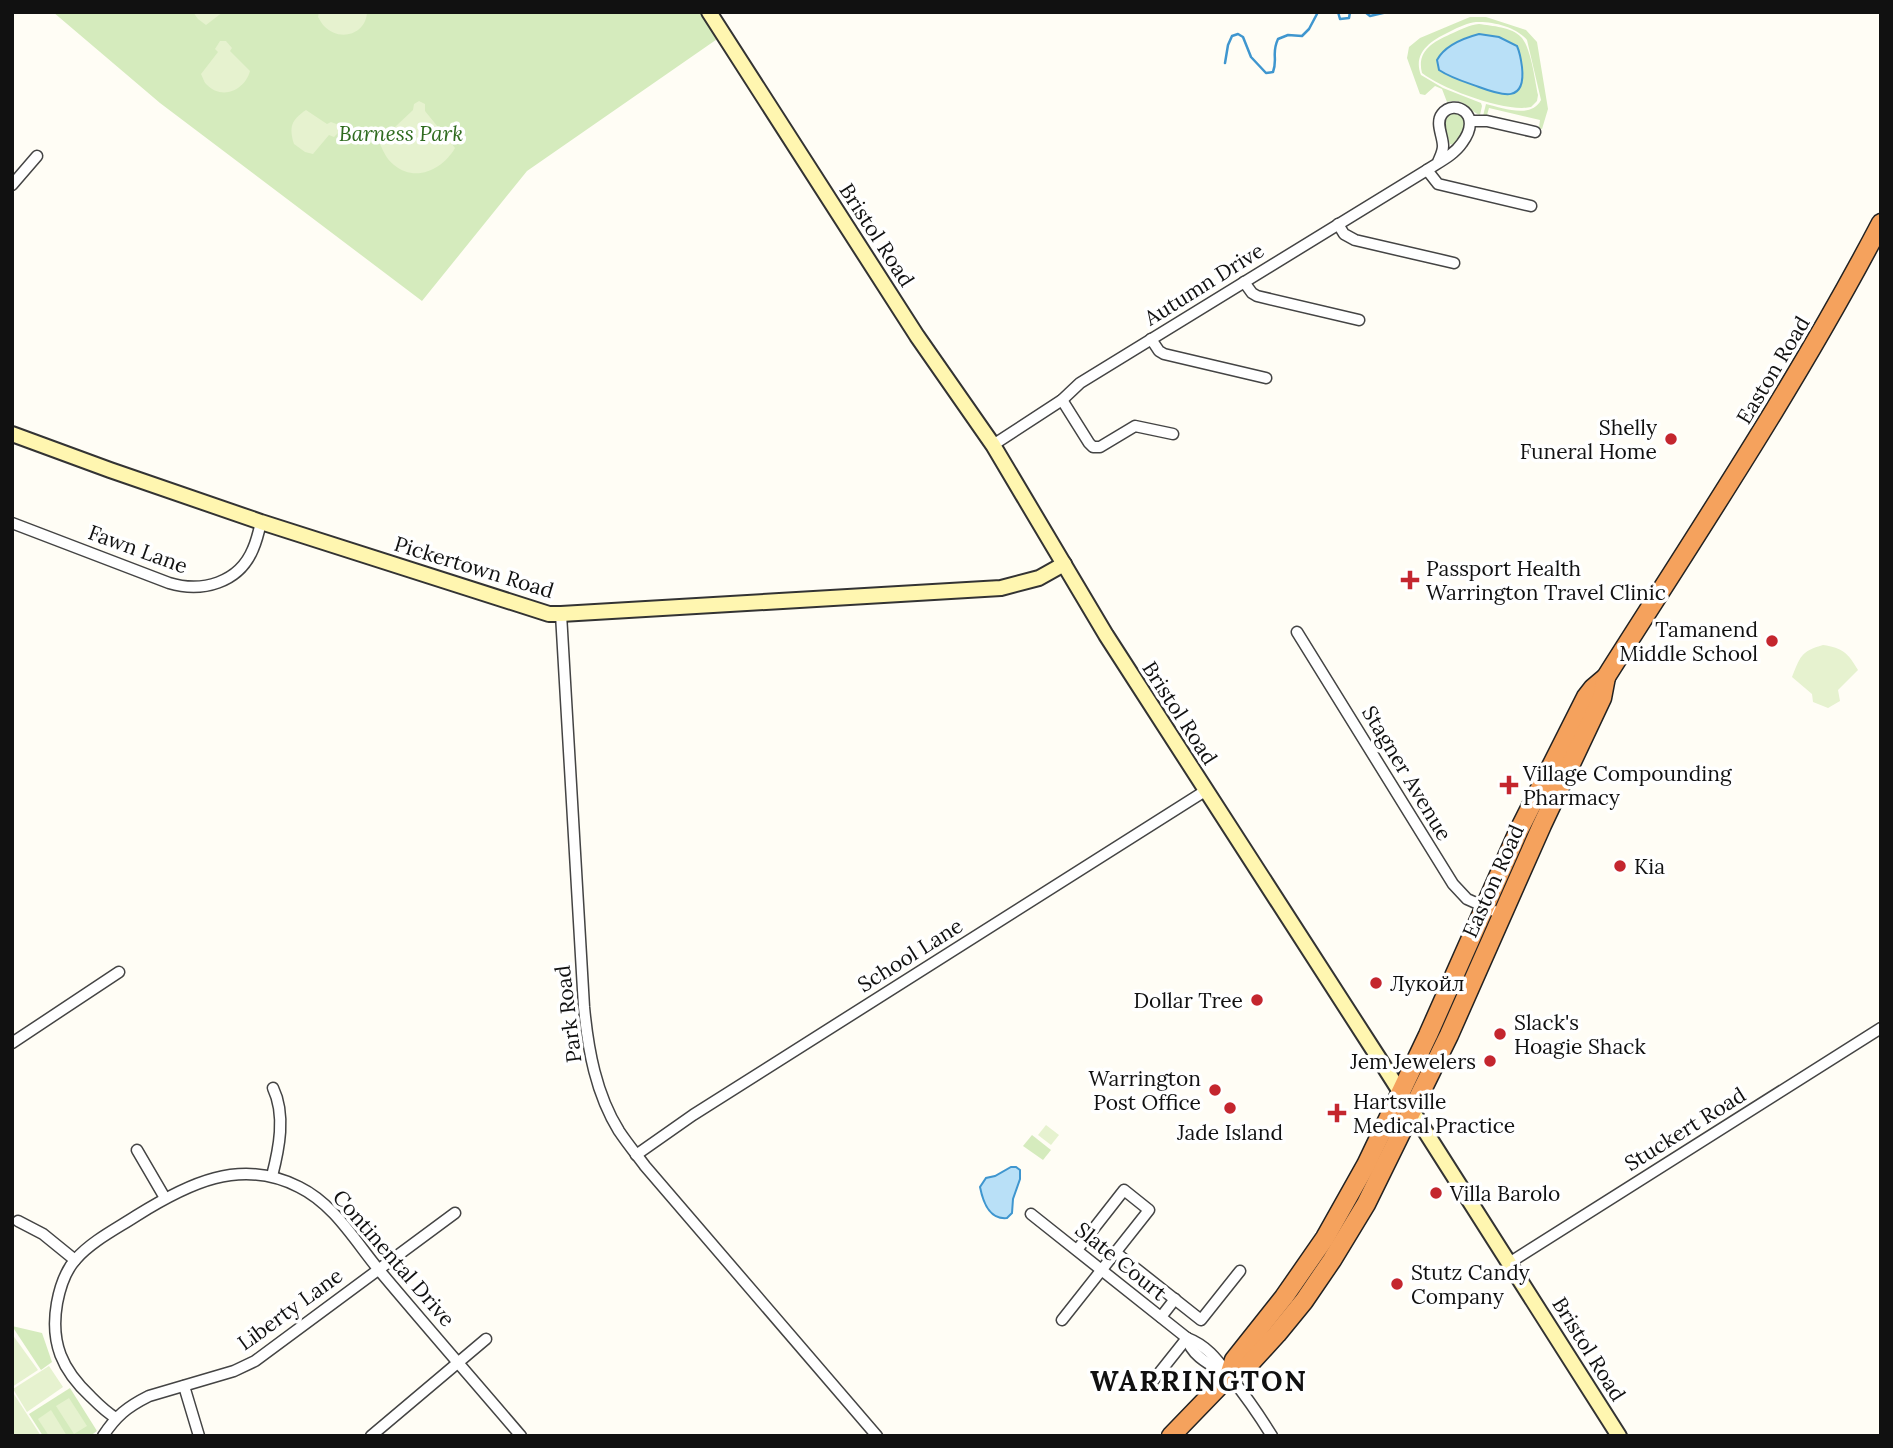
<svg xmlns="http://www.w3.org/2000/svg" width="1893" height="1448" viewBox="0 0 1893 1448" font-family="Lora,serif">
<rect width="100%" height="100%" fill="#fffdf5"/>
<!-- green -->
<g fill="#d5ebbd">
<polygon points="53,12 709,12 723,35 527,171 422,301 160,103"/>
<path d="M1470,17H1486L1526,30L1537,42L1548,109L1542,129L1539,128L1540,120L1489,108L1487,115L1483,116L1486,104C1503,108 1531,119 1541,100L1527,40C1517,27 1492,21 1476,22C1467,23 1459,27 1451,31C1432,40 1412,52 1421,75L1443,88L1481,103L1482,106L1480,115C1467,110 1466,97 1447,102L1442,89L1435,86L1425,95L1420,94L1407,58L1409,47L1420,38Z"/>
<path d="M1479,24C1492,26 1512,27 1521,37C1531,47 1535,81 1538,95L1537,101L1531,107C1507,113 1442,89 1422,73C1416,50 1435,41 1453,33C1462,29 1469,25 1479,24Z"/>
<path d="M1453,113L1462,115L1465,120L1461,135L1453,145L1450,144C1447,133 1440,119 1453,113Z"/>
<polygon points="1032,1135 1051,1150 1043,1160 1023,1146"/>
<polygon points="12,1326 42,1333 52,1362 41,1370"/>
<polygon points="70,1388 97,1431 90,1436 43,1436 29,1414"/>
</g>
<!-- pitch -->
<g fill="#e6f2cf">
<polygon points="193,12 223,12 206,25 198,19"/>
<path d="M319,12H367C366,35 339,42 324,26C322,24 320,20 318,17Z"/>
<path d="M220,41H226L232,48L230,51L250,71C245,90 222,101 206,84C204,82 203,78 201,74L218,52L215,49Z"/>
<path d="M419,101L425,104V111L455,148C443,169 416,183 394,165C386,159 383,150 379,142L413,110L414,104Z"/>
<path d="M306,110L327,124L331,122L339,125L340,131L334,137L329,135L313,154L305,152L294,144C289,127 291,120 306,110Z"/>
<path d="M1823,645C1843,648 1848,653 1858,670L1838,690L1840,701L1828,708L1813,702L1812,694L1792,677C1800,657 1801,651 1823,645Z"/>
<polygon points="1046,1125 1059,1135 1051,1145 1038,1135"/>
<polygon points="12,1334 38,1370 12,1387"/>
<polygon points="49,1366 63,1387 27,1412 13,1389"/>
<polygon points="12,1391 41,1436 12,1436"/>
<polygon points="69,1398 87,1426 74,1434 56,1406"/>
<polygon points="51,1410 67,1436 49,1436 38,1419"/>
</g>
<!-- water -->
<g fill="#b9e0f7" stroke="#3f96cf" stroke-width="2">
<path d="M1479,34L1499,37L1517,46C1520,53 1521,59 1522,67C1526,103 1503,96 1479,87C1465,82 1451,78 1439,70L1437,60C1445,45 1464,38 1479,34Z"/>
<path d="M1011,1167H1016L1020,1170V1179L1013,1199L1012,1213L1007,1218C989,1220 983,1202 980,1187L986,1178L995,1176Z"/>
</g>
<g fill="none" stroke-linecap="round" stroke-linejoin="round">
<!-- stream -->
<g stroke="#3f96cf" stroke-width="2.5">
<polyline points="1338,12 1340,19 1349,18 1350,12"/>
<polyline points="1365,12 1370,16 1387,12"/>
<path d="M1225,63L1228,45L1232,36L1238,34L1243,37L1251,57L1266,73L1273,72C1278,58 1271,54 1278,39L1288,35L1302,36L1309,29L1318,12"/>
</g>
<!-- street casing -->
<g stroke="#444" stroke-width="13">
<g id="street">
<polyline points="1471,121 1487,121 1535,132"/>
<polyline points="1427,170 1438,184 1531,206"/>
<polyline points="12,185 37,156"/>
<polyline points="1338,224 1344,234 1355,240 1454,263"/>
<polyline points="1244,282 1252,293 1257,296 1359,320"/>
<polyline points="1151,339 1159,351 1164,354 1266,378"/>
<polyline points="1062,400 1089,443 1093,447 1100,447 1135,426 1173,434"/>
<path d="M993,445L1062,400L1080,383L1427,170C1439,162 1454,155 1462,143C1484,114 1454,98 1442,114C1435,123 1443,136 1443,146C1443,152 1440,157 1438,162"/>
<path d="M12,523L169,583C202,593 239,583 253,549C257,540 259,531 261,522"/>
<path d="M561,614L584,1007C588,1050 596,1094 619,1131C627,1143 636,1154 645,1166L877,1436"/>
<polyline points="1297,632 1453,884 1467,899 1503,915"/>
<polyline points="12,1043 119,972"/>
<polyline points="137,1150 165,1198"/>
<polyline points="636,1155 693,1115 1205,791"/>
<path d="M272,1176C279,1149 286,1115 273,1088"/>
<path d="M1031,1214L1187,1338C1208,1346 1218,1361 1231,1378C1246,1396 1259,1415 1272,1436"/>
<polyline points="18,1221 43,1234 75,1260"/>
<polyline points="1115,1252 1201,1320 1240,1271"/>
<polyline points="1509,1263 1881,1028"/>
<polyline points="1161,1317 1175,1299"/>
<polyline points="1062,1320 1149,1210 1124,1190 1077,1250"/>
<path d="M1187,1338C1191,1356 1211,1365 1226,1374"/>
<polyline points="184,1386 199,1436"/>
<polyline points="1148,1387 1187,1338"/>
<path d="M116,1418C107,1413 99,1405 91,1397C62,1370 50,1343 57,1303C60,1287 65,1271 76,1259C92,1241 116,1229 136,1216C187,1184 240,1157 299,1187C334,1204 355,1241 379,1270C426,1326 474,1381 521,1436"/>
<path d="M103,1436C116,1416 127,1407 149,1396L234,1371L255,1361L455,1213"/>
<polyline points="371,1436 486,1339"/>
</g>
</g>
<!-- secondary casing -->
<g stroke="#333" stroke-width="18">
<g id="secondary">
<polyline points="709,12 917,336 993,445 1106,635 1378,1057 1619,1436"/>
<polyline points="12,434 110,470 261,522 549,614 561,614 1001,588 1039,578 1064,564"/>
</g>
</g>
<!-- highway casing -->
<g stroke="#222" stroke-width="21">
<g id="highway">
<path d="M1229,1376L1234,1360L1284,1297L1325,1238L1366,1165L1428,1035L1518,832L1586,697L1593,688L1606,677C1701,527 1799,380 1881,223"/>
<polyline points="1171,1436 1229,1376 1245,1369 1277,1334 1304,1301 1332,1260 1366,1204 1449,1035 1542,825 1602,698 1606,677"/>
</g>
</g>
<!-- street -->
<use href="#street" stroke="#fff" stroke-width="10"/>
<!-- secondary -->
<use href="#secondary" stroke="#fff6b0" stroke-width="14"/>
<!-- highway -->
<use href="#highway" stroke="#f5a25d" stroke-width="18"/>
</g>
<!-- markers -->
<g fill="#c4262e" stroke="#fff" stroke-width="2.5">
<circle cx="1671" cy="439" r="7"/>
<path d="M1406.5 569.5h7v7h7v7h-7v7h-7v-7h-7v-7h7z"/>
<circle cx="1772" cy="641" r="7"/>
<path d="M1505.5 774.5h7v7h7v7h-7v7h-7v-7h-7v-7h7z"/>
<circle cx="1620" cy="866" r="7"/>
<circle cx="1376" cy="983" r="7"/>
<circle cx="1257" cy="1000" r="7"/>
<circle cx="1500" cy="1034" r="7"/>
<circle cx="1490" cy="1061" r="7"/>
<circle cx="1215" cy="1090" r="7"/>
<circle cx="1230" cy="1108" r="7"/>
<path d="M1333.5 1102.5h7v7h7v7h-7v7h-7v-7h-7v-7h7z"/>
<circle cx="1436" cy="1193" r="7"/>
<circle cx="1397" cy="1284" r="7"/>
</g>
<g text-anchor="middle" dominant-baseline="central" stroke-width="7" stroke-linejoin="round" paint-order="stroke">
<!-- park labels -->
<g font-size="21" font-style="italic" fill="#2f6b1f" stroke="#fff">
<text x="401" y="133">Barness Park</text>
</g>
<!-- street labels -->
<g font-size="21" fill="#111" stroke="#fff">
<text transform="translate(877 235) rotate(57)">Bristol Road</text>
<text transform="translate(1204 284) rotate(-32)">Autumn Drive</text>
<text transform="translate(1773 370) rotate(-59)">Easton Road</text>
<text transform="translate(138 549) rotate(20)">Fawn Lane</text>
<text transform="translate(474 567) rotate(17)">Pickertown Road</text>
<text transform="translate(1180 713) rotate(57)">Bristol Road</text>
<text transform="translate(1407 773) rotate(59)">Stagner Avenue</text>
<text transform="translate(1493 881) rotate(-66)">Easton Road</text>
<text transform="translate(910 955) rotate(-32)">School Lane</text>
<text transform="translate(568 1014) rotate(-97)">Park Road</text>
<text transform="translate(1685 1129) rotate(-32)">Stuckert Road</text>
<text transform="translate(394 1258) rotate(49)">Continental Drive</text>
<text transform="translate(1121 1261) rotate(39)">Slate Court</text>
<text transform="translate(290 1309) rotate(-36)">Liberty Lane</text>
<text transform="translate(1589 1349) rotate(58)">Bristol Road</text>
</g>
<!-- poi labels -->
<g font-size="21" fill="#111" stroke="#fff" text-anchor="start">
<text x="1657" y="427" text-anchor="end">Shelly<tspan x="1657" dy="24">Funeral Home</tspan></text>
<text x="1426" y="568">Passport Health<tspan x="1426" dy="24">Warrington Travel Clinic</tspan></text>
<text x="1758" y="629" text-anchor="end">Tamanend<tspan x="1758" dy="24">Middle School</tspan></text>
<text x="1523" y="773">Village Compounding<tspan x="1523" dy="24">Pharmacy</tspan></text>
<text x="1634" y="866">Kia</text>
<text x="1390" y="983">Лукойл</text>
<text x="1243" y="1000" text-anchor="end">Dollar Tree</text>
<text x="1514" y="1022">Slack's<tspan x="1514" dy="24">Hoagie Shack</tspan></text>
<text x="1476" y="1061" text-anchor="end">Jem Jewelers</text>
<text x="1201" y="1078" text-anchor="end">Warrington<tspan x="1201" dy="24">Post Office</tspan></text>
<text x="1353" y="1101">Hartsville<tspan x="1353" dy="24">Medical Practice</tspan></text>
<text x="1230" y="1132" text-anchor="middle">Jade Island</text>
<text x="1450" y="1193">Villa Barolo</text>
<text x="1411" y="1272">Stutz Candy<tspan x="1411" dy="24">Company</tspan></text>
</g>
<!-- district labels -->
<g font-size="28" font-weight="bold" letter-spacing="2" fill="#111" stroke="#fff">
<text x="1199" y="1381">WARRINGTON</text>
</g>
</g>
<!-- border -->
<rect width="1893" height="1448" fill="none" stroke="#111111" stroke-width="28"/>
</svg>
